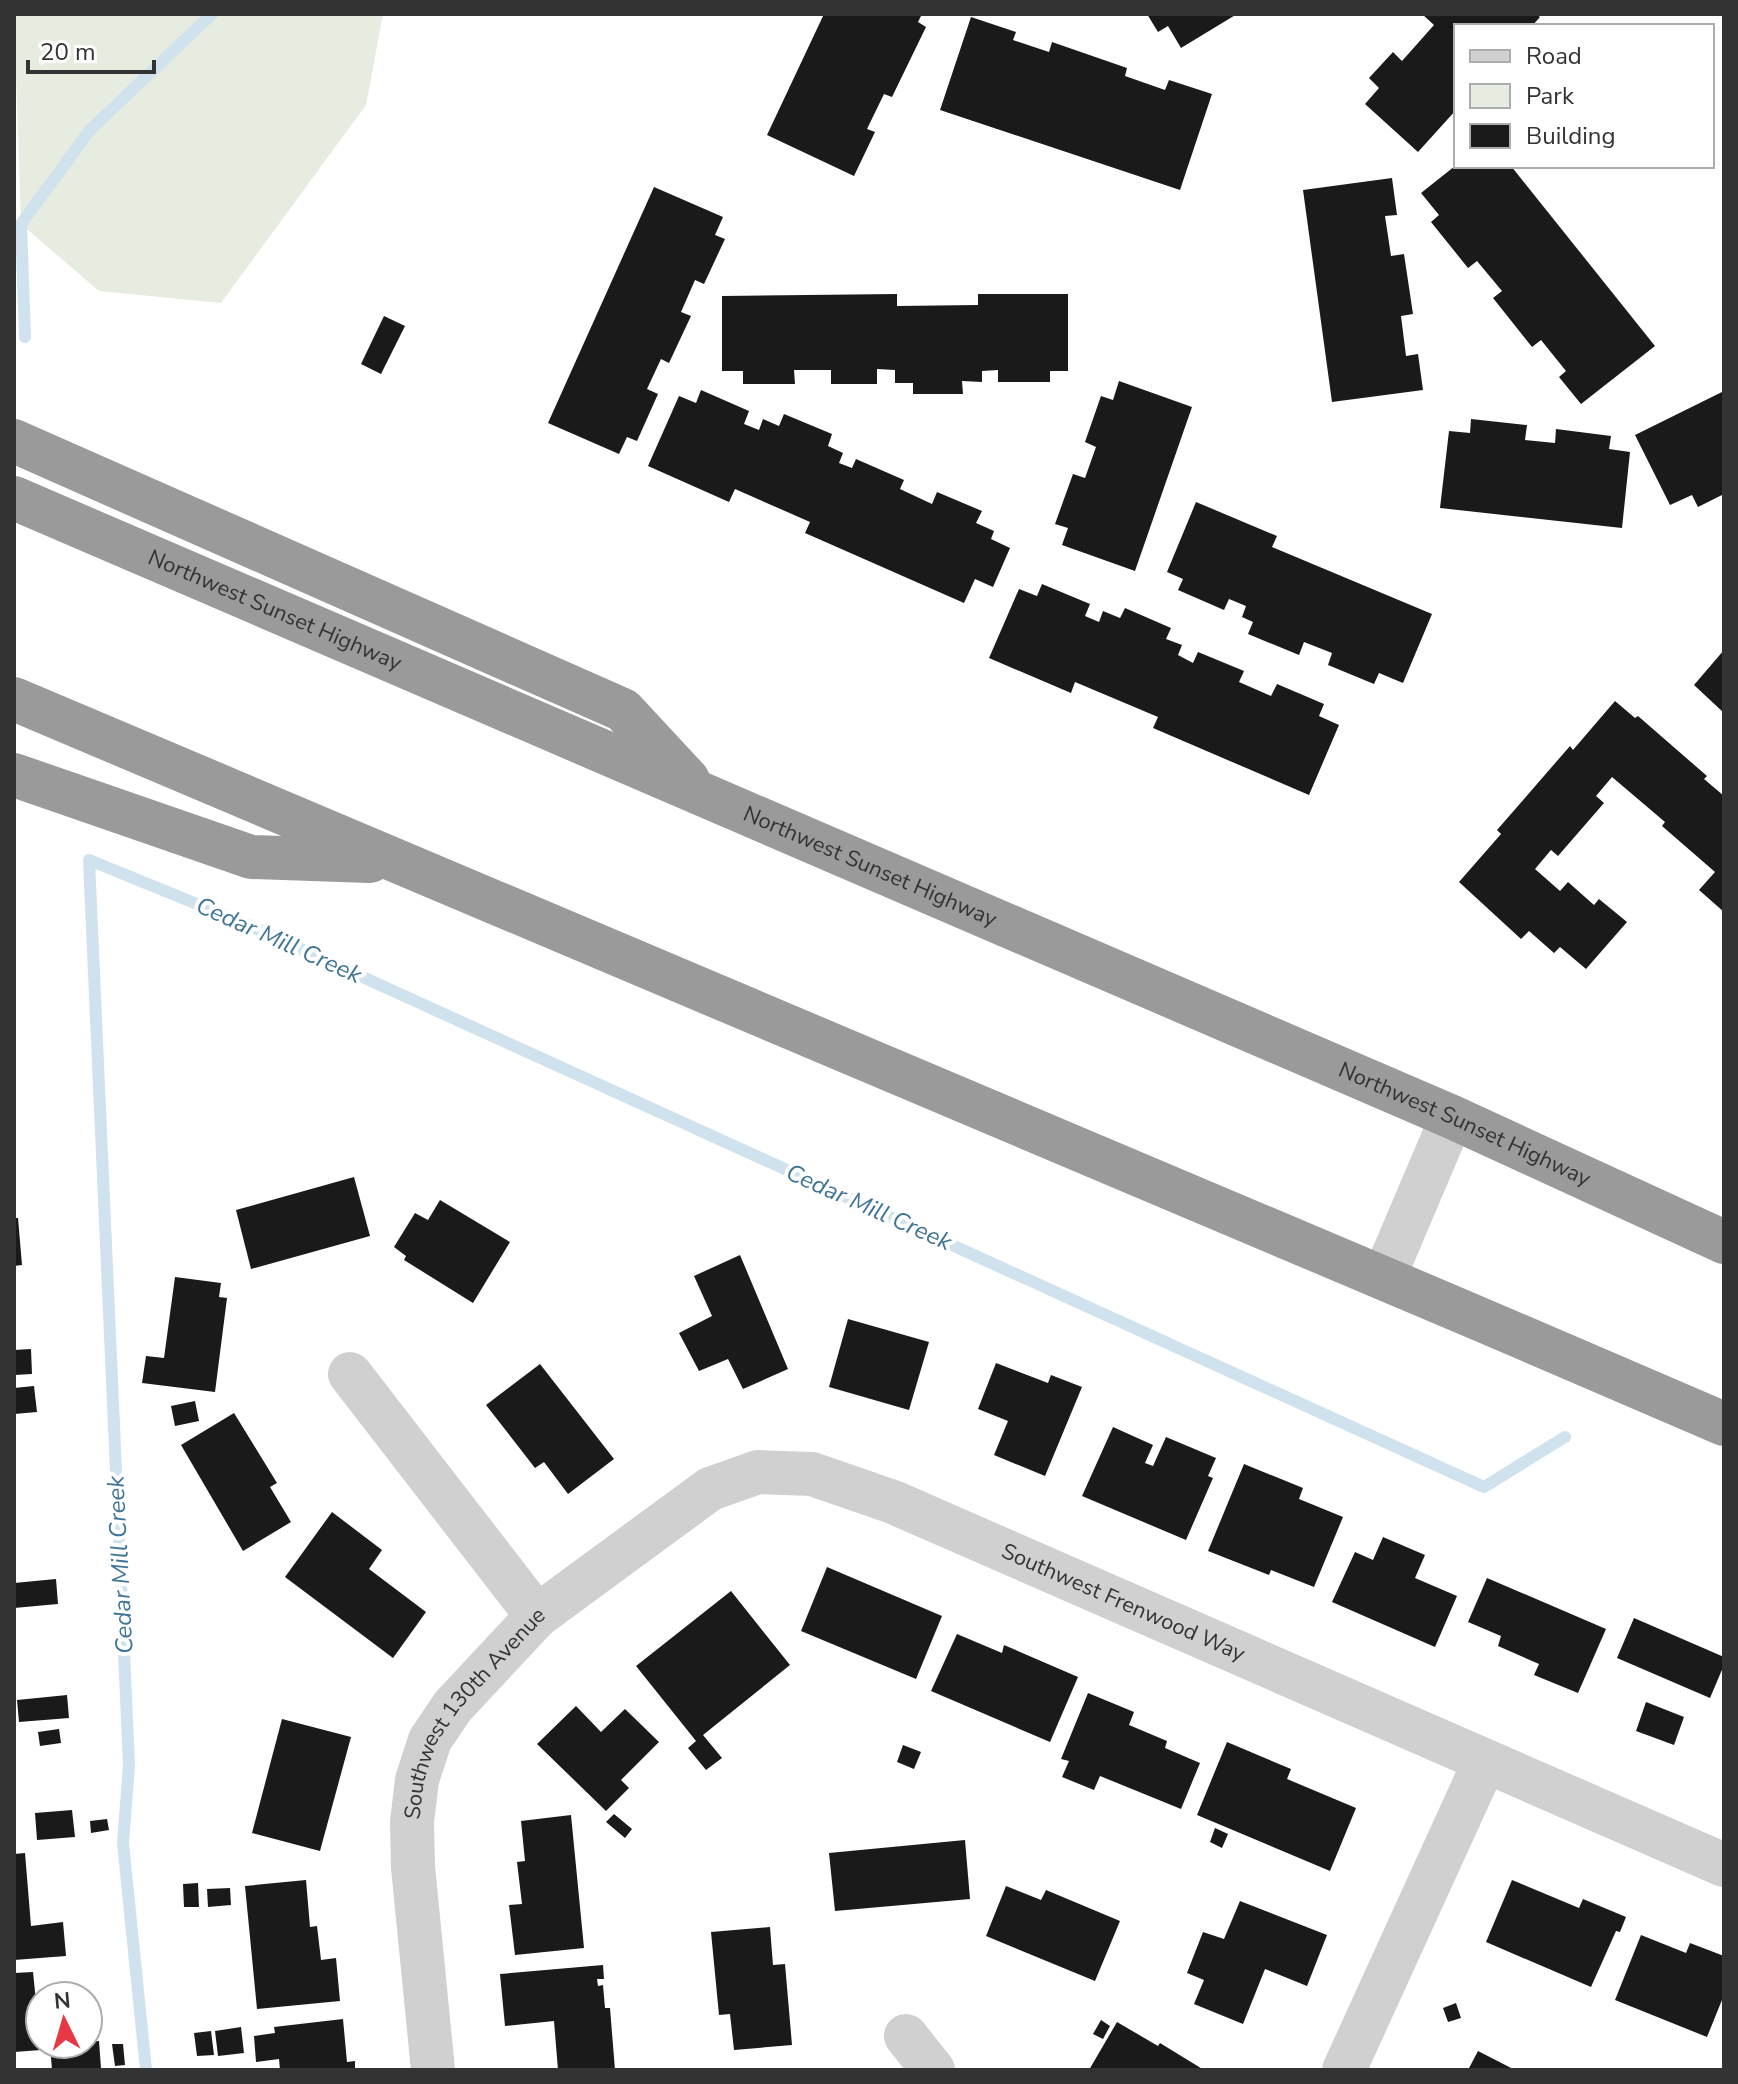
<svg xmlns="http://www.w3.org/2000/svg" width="1738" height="2084" viewBox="0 0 1738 2084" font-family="'Nunito Sans',sans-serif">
<rect width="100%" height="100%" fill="#fff"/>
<!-- green -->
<polygon fill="#e6ecdf" points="14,14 383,14 366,105 221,303 99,291 21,224"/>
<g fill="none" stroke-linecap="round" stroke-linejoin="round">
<!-- stream -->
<g stroke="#cfe2ee" stroke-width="12">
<polyline points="25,337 21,224 90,130 212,14"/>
<polyline points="146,2070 123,1843 129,1765 89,860 246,924 1484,1487 1565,1437"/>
</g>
</g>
<!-- building -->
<g fill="#1a1a1a">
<polygon points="824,14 922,14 918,22 926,27 892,97 884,94 867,129 875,132 854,176 767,135"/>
<polygon points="1147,14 1237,14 1181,48 1168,26 1158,32"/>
<polygon points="1422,14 1536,14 1540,17 1532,26 1456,26 1456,110 1418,152 1365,104 1379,88 1369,78 1393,52 1402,61 1434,25"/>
<polygon points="971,17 1016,32 1013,40 1049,52 1052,42 1127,68 1125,76 1165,90 1169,80 1212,94 1180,190 940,110"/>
<polygon points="1455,166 1511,166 1655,346 1581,404 1559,377 1566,371 1541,340 1532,347 1493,298 1502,291 1477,261 1468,268 1431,222 1439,215 1421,193"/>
<polygon points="1392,178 1397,215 1385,216 1391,256 1404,254 1413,314 1401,316 1406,356 1418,354 1423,390 1332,402 1303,190"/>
<polygon points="654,187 723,217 715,235 725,239 704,284 695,280 681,312 691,316 669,363 661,359 647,389 658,394 637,441 627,437 619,454 548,423"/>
<polygon points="897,294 897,306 978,305 978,294 1068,294 1068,371 1050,371 1050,382 998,382 998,370 982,371 982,382 962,381 963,394 913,394 913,383 895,383 895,370 877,369 877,384 831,384 831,370 794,370 795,384 743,384 743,371 722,371 722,296"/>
<polygon points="384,316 405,326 381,374 361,364"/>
<polygon points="1119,381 1192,407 1135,571 1062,545 1068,528 1055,524 1073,474 1085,478 1096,447 1085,442 1101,396 1113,400"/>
<polygon points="701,390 749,411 744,424 759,430 763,419 779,426 784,414 832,434 828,446 843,453 839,463 852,468 856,459 904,480 900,489 932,504 937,492 982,511 976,523 994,531 991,539 1010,548 993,587 975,579 964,603 805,533 810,522 735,489 729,502 648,466 679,396 696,403"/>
<polygon points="1724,391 1724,494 1698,507 1692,495 1670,505 1635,435"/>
<polygon points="1471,419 1527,425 1525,440 1555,443 1556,429 1611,436 1609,449 1630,452 1622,528 1440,508 1449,431 1470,433"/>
<polygon points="1196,502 1277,536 1272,547 1432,614 1403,683 1379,673 1374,684 1328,665 1332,653 1304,642 1299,655 1248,634 1253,622 1242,617 1246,606 1229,599 1224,610 1178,590 1183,579 1167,572"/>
<polygon points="1042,584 1090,604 1085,616 1099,622 1103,611 1120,618 1125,608 1171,628 1166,639 1182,645 1178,655 1193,663 1198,652 1244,671 1239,682 1271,696 1277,684 1324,704 1319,716 1339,725 1309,795 1153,728 1158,717 1075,682 1071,693 989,658 1019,589 1037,596"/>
<polygon points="1724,650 1724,713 1694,685"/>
<polygon points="1615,701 1635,718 1638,716 1707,776 1704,779 1724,796 1724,912 1699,890 1715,872 1662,826 1665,822 1612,777 1596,796 1604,803 1558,856 1551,850 1535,869 1560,891 1568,882 1594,905 1599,899 1627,922 1586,969 1560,947 1554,953 1529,931 1521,939 1459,882 1501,834 1497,830 1570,746 1573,750"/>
<polygon points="354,1177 370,1236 251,1269 236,1210"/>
<polygon points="440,1200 510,1242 473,1303 404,1260 406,1256 394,1247 415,1213 428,1220"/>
<polygon points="14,1218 18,1218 22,1265 14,1266"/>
<polygon points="740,1255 788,1369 743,1389 728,1359 699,1371 679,1333 712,1316 694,1276"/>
<polygon points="175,1277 221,1283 219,1297 227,1298 215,1392 142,1383 146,1356 164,1358"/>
<polygon points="848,1319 929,1342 909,1410 829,1387"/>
<polygon points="31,1349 32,1374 14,1375 14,1350"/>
<polygon points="996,1363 1048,1383 1051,1375 1082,1387 1045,1476 994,1455 1008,1421 978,1409"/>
<polygon points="540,1364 614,1459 568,1494 544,1462 535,1468 486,1405"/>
<polygon points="34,1386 37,1412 14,1414 14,1388"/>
<polygon points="195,1401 199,1421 175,1426 171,1406"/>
<polygon points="234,1413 277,1483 270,1487 291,1522 243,1551 181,1445"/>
<polygon points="1113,1427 1153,1445 1145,1463 1153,1466 1166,1437 1216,1458 1208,1476 1213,1478 1186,1540 1082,1496"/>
<polygon points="1244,1464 1303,1488 1299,1499 1343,1517 1314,1587 1271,1570 1269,1575 1208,1551"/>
<polygon points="332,1512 382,1550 369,1569 426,1612 393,1658 285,1577"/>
<polygon points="1383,1537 1425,1555 1415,1578 1457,1596 1435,1647 1332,1602 1355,1552 1373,1560"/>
<polygon points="827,1567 942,1616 916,1679 801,1631"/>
<polygon points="1487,1578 1606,1629 1578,1693 1534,1675 1539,1664 1498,1646 1501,1636 1468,1622"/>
<polygon points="56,1579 58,1604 14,1608 14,1583"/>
<polygon points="731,1591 790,1665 703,1735 722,1758 706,1770 688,1748 696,1741 636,1666"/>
<polygon points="1634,1618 1724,1657 1724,1665 1710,1698 1617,1658"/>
<polygon points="957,1634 1002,1653 1004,1645 1078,1677 1050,1742 931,1691"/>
<polygon points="1088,1693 1134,1712 1129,1725 1167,1741 1165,1748 1200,1763 1181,1809 1100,1776 1094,1790 1062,1777 1069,1761 1061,1759"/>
<polygon points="67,1695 69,1718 19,1722 17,1700"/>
<polygon points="1646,1702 1684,1717 1674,1745 1636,1731"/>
<polygon points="576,1706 601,1732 625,1709 659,1742 621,1780 629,1788 606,1811 537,1744"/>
<polygon points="282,1719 351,1737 320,1851 252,1833"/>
<polygon points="59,1729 61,1743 40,1746 38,1732"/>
<polygon points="1227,1742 1291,1769 1287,1779 1356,1808 1330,1871 1197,1815"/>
<polygon points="903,1745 921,1752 914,1769 897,1762"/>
<polygon points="72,1810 75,1837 37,1840 35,1813"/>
<polygon points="614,1814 632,1829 625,1838 606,1822"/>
<polygon points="571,1815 584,1948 515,1955 509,1905 522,1904 517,1862 525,1861 521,1821"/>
<polygon points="107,1819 109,1830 91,1833 90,1821"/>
<polygon points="1215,1828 1228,1834 1222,1848 1210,1842"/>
<polygon points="965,1840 970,1899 835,1911 829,1853"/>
<polygon points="25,1853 31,1926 63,1922 66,1956 14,1960 14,1854"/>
<polygon points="306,1880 310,1927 317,1926 321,1960 336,1958 340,2001 257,2009 245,1886"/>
<polygon points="1512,1880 1579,1908 1583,1899 1626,1917 1620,1932 1616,1931 1591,1987 1486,1942"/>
<polygon points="198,1883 199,1907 184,1907 183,1884"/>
<polygon points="1006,1886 1041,1900 1046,1890 1120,1921 1095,1981 986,1936"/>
<polygon points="230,1888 231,1905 208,1907 207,1889"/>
<polygon points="1240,1901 1327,1935 1307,1986 1265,1969 1243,2024 1194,2004 1204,1980 1187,1973 1203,1932 1224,1939"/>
<polygon points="770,1927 773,1965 785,1964 792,2045 734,2050 730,2014 719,2015 711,1932"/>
<polygon points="1641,1935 1686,1953 1690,1943 1724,1956 1724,1995 1707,2037 1615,2000"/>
<polygon points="603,1965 604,1979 597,1979 598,1986 603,1985 605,2008 610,2008 615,2070 558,2070 554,2021 505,2026 500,1974"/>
<polygon points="33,1972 41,2050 14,2052 14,1973"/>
<polygon points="1456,2003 1461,2018 1448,2022 1443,2008"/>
<polygon points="343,2019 347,2062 355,2061 355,2070 280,2070 279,2059 256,2062 254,2036 275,2033 274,2027"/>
<polygon points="1101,2020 1110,2026 1103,2039 1093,2034"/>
<polygon points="1117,2022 1158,2046 1160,2043 1204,2070 1089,2070"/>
<polygon points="241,2027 244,2053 218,2056 215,2031"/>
<polygon points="211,2031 214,2055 197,2056 194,2033"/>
<polygon points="99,2041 101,2068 52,2070 50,2045 88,2044 88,2042"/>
<polygon points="112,2044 123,2044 125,2065 115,2066"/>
<polygon points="1478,2051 1515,2070 1468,2070"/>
</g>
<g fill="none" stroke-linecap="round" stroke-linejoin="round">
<!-- minor -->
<g stroke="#d0d0d0" stroke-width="44">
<polyline points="1384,1277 1452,1117"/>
<polyline points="350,1374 537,1616"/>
<polyline points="906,2036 933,2070"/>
<path id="s1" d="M433,2070L413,1867L412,1822L417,1780L430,1740L453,1706L537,1616L710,1489L758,1472L812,1474L893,1502L1724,1865"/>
<polyline points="1344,2070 1485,1761"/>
</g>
<!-- highway -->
<g stroke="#9a9a9a" stroke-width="44">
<polyline points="14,441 623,710 688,780"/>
<path id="s2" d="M14,498L1452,1117L1724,1242"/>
<path d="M14,699C583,944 1156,1178 1724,1424"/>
<polyline points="14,775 251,857 370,861"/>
</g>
</g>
<g text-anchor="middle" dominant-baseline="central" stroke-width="8" stroke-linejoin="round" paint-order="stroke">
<!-- street labels -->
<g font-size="22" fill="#333" stroke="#fff">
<text stroke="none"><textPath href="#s2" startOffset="284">Northwest Sunset Highway</textPath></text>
<text stroke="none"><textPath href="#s2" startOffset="932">Northwest Sunset Highway</textPath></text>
<text stroke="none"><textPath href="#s2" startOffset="1580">Northwest Sunset Highway</textPath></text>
<text stroke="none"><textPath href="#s1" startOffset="1154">Southwest Frenwood Way</textPath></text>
<text stroke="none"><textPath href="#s1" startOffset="378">Southwest 130th Avenue</textPath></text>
</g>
<!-- water labels -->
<g font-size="24" font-style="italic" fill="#3f7597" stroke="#fff">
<text transform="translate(279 940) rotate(24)">Cedar Mill Creek</text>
<text transform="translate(869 1207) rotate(24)">Cedar Mill Creek</text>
<text transform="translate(120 1565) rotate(-93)">Cedar Mill Creek</text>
</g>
</g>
<!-- border -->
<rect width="1738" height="2084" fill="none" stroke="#333333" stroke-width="32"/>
<!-- legend -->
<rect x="1454" y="24" width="260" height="144" fill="#ffffff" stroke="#adadad" stroke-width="2"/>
<rect x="1470" y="50" width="40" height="12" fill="#d0d0d0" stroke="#adadad" stroke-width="2"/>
<text x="1526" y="64" font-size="24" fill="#333333">Road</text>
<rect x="1470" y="84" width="40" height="24" fill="#e6ecdf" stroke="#adadad" stroke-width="2"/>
<text x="1526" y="104" font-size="24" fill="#333333">Park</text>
<rect x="1470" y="124" width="40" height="24" fill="#1a1a1a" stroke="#adadad" stroke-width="2"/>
<text x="1526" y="144" font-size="24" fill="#333333">Building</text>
<!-- north arrow -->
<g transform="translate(64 2020) rotate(355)"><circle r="38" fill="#ffffff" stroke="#adadad" stroke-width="2"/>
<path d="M0-6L14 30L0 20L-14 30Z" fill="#e63946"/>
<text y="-12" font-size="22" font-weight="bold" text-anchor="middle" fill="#333333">N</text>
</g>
<!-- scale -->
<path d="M28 60v12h126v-12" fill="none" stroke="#333333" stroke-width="4"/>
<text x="40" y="60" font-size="24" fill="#333333" stroke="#ffffff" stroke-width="6" paint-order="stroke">20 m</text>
</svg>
